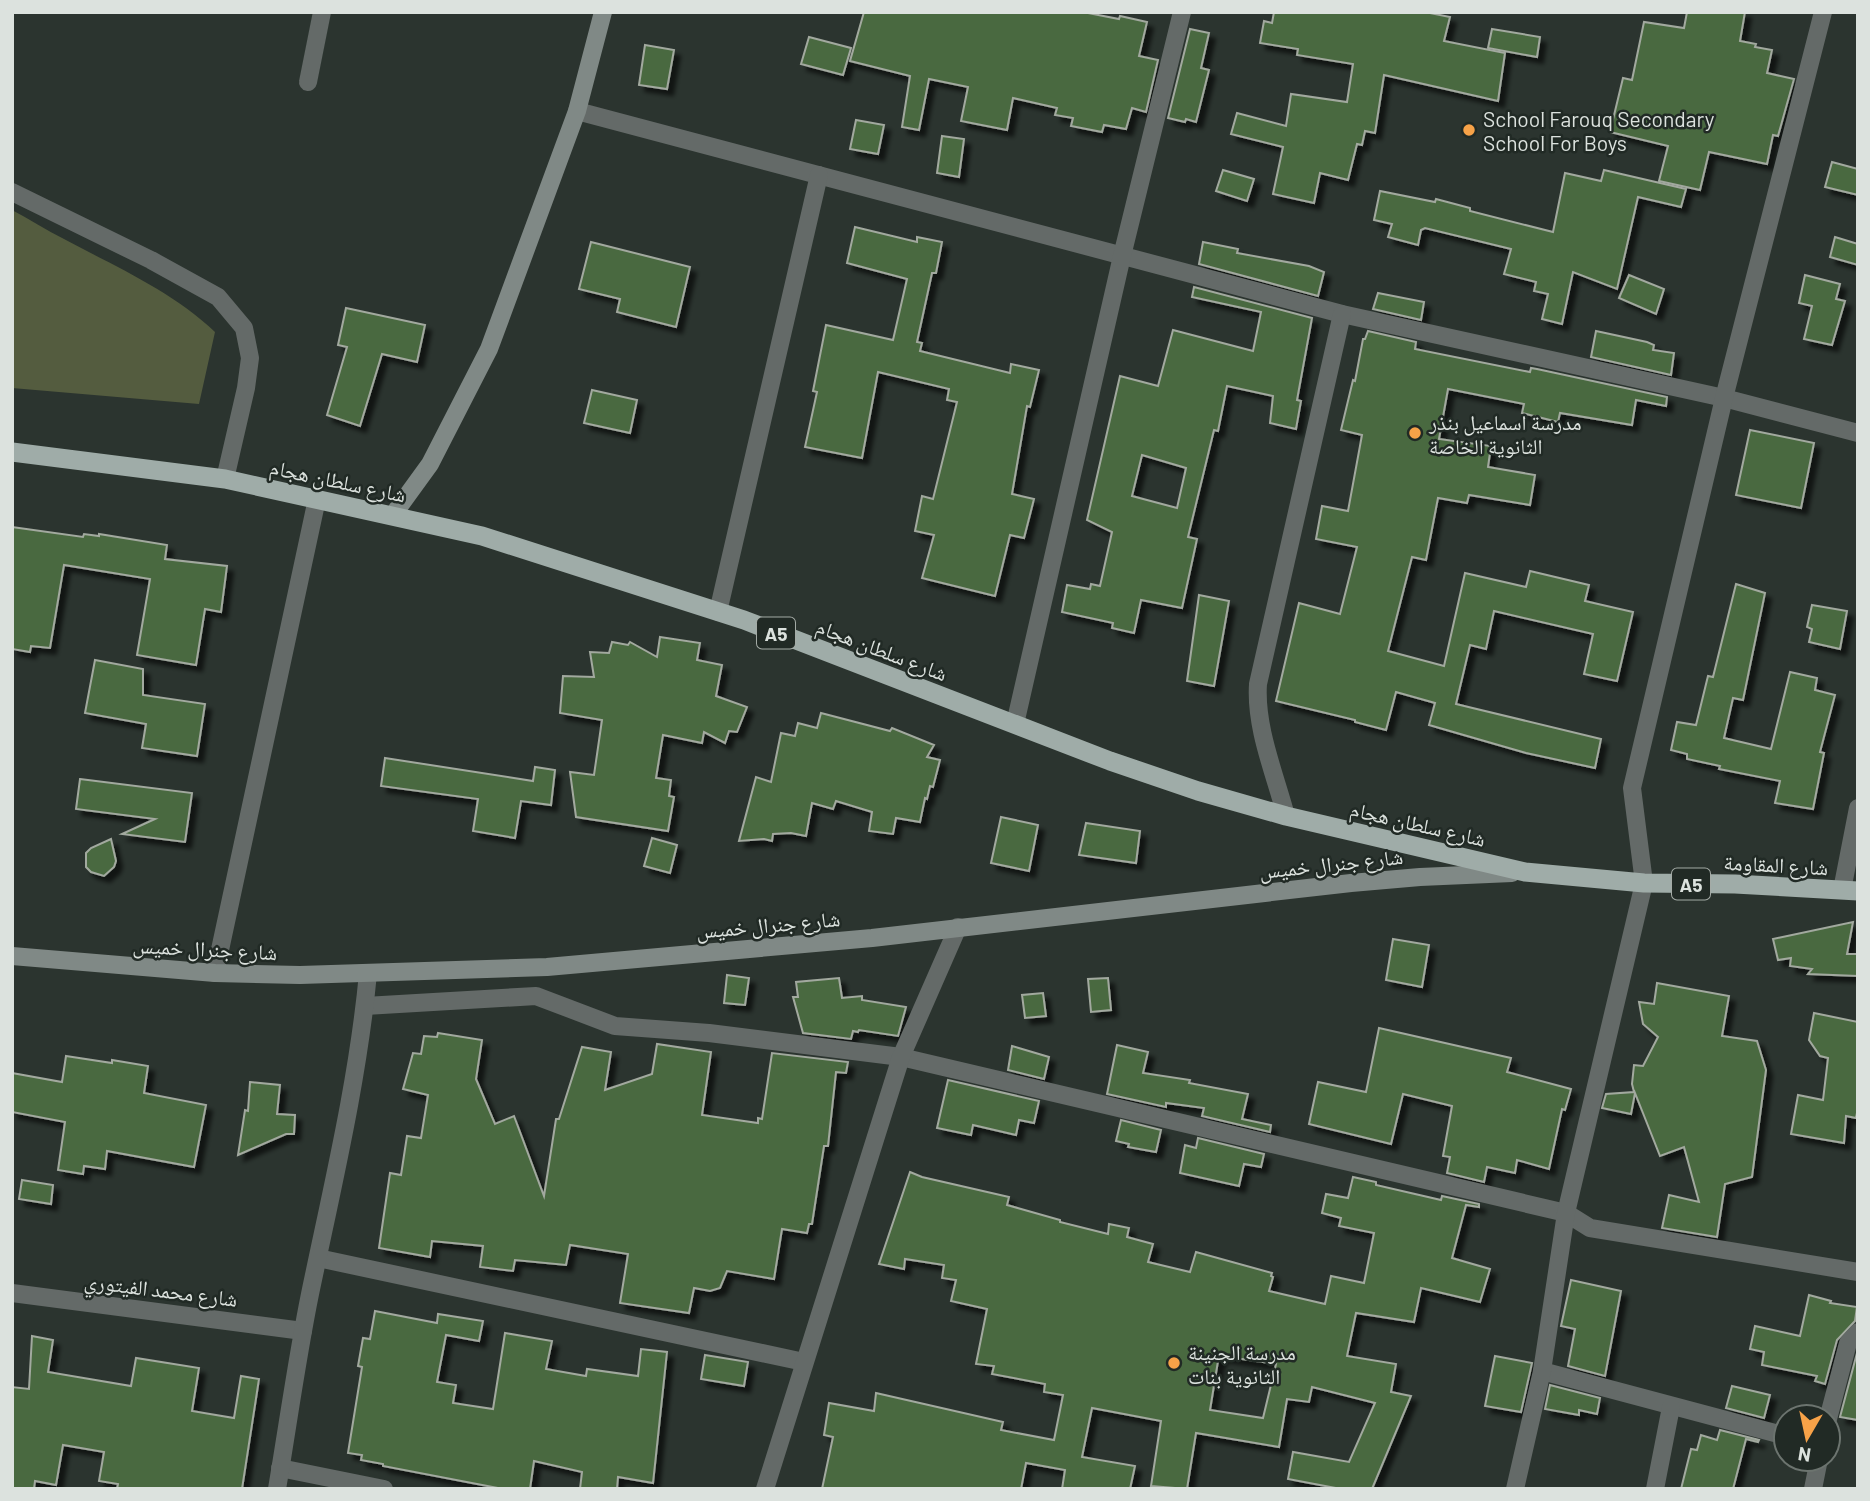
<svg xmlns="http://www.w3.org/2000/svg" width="1870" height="1501" viewBox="0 0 1870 1501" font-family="Barlow,'Noto Naskh Arabic',sans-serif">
<defs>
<filter id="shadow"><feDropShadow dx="6" dy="6" stdDeviation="2" flood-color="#0009"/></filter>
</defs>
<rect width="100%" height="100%" fill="#2b342f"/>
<!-- green -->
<path fill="#545c3f" d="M12,210C29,219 46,230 64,239C116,267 172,291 215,332L199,404L12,388Z"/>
<!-- building -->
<g fill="#4a6940" stroke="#a2a99f" stroke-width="2" fill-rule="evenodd" filter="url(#shadow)">
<polygon points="864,12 1083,12 1119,19 1120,16 1147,22 1139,56 1158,60 1146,112 1132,108 1126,129 1104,125 1102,132 1071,126 1073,118 1055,115 1057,108 1013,98 1007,130 961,121 968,87 929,79 919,130 902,127 910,76 850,61"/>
<polygon points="1274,12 1425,12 1450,17 1444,41 1505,53 1498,101 1384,75 1375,133 1365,131 1362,145 1357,144 1348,180 1320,173 1314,203 1273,194 1283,147 1231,134 1237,113 1286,126 1291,94 1347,102 1353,64 1297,55 1298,49 1260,43 1264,21 1272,23"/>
<polygon points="1687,12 1745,12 1740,41 1756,44 1755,47 1772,50 1767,73 1794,79 1778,136 1773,135 1767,164 1709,152 1700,190 1659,181 1668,146 1610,132 1623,78 1632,80 1644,22 1684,28"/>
<polygon points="1190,29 1209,33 1201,68 1209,70 1196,122 1186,119 1185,122 1168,118"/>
<polygon points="1492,29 1540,37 1537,57 1488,48"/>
<polygon points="809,37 851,48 843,75 801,64"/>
<polygon points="645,45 674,50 667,89 639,85"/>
<polygon points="856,120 884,125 878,154 850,149"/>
<polygon points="942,136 964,139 959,177 937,173"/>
<polygon points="1832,162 1858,169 1858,195 1825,187"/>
<polygon points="1223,170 1254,179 1247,201 1216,191"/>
<polygon points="1604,170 1686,189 1681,207 1638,197 1617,289 1573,272 1562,324 1542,319 1548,294 1534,291 1536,282 1504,274 1511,249 1425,228 1421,230 1418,245 1388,237 1392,224 1374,220 1380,191 1435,202 1436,199 1470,208 1470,211 1553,232 1565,173 1601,181"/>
<polygon points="855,227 917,242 917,237 942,242 936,273 932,273 917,342 922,343 920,351 1010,373 1011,364 1039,370 1030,407 1027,406 1012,494 1034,499 1024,538 1010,535 995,596 922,578 934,535 915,531 922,496 933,499 957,402 947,400 949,389 878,372 862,458 805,447 817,392 813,391 826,325 893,340 907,279 847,263"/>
<polygon points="1835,237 1858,244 1858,265 1830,257"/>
<polygon points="591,242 690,267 676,327 617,312 620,299 579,289"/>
<polygon points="1203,242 1238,249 1237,253 1309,266 1324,272 1318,296 1199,264"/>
<polygon points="1629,275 1664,289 1656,314 1619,298"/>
<polygon points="1805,275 1840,284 1836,299 1845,301 1832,345 1804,339 1812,306 1799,303"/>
<path d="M1194,287L1312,318L1297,400L1301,401L1296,429L1270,423L1273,396L1227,386L1218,431L1214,430L1188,537L1197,539L1182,608L1141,600L1134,633L1112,628L1113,623L1062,612L1067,585L1090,589L1091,584L1100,586L1112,532L1087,520L1120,376L1158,386L1173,330L1253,351L1261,312L1192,297ZM1142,455L1186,468L1177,508L1132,496Z"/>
<polygon points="1378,293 1424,302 1421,320 1373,309"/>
<polygon points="346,308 425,325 417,362 382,354 360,426 327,415 347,347 338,345"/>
<polygon points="1368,331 1416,342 1415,349 1530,372 1531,368 1537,369 1667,397 1666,406 1636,400 1632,425 1560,413 1558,422 1522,413 1524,404 1448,389 1439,439 1491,446 1488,467 1535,475 1530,505 1469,495 1467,503 1438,498 1426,560 1412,557 1388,651 1444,666 1465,573 1526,587 1530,571 1589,585 1585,601 1633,612 1617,681 1584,674 1593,634 1494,611 1486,649 1470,645 1456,704 1601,739 1595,768 1526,753 1429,725 1435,703 1396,692 1386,730 1355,722 1355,720 1276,701 1299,603 1340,614 1357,547 1316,539 1322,506 1348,511 1362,435 1341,430 1353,380 1355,381 1363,339 1365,339"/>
<polygon points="1596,331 1647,342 1654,345 1653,350 1674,353 1671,375 1591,357"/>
<polygon points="592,390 637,400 630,433 584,423"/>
<polygon points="1750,430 1814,443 1801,508 1736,495"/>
<polygon points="12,527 83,537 84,534 99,536 99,534 167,545 165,559 227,566 221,612 205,609 196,665 137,655 150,579 64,565 50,648 31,646 30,652 12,649"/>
<polygon points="1736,584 1765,593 1743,700 1733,698 1724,738 1771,749 1790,672 1817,678 1815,690 1835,695 1820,752 1824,753 1813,809 1775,803 1780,781 1719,769 1720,766 1687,759 1687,754 1671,750 1677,722 1696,725 1708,676 1713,677"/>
<polygon points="1199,595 1229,601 1214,686 1187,681"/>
<polygon points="1812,605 1847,611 1840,649 1809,642 1812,629 1807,627"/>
<polygon points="660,637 700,643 697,660 722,665 716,696 747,707 737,732 729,731 725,743 704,732 702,743 663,735 656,778 671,780 669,796 674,797 668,831 576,817 570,772 594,775 602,720 560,713 563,676 594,677 590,652 609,653 612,642 628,645 630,642 657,657"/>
<polygon points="95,660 143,669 143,695 205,704 197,756 142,748 146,724 85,713"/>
<polygon points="821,713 890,731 892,728 934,745 927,757 940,760 933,787 930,786 927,799 925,798 920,822 896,818 893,834 869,831 872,812 836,801 833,809 812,803 806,836 791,833 773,834 772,841 764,839 739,841 756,777 771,782 781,733 795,736 798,723 817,728"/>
<polygon points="385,758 533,781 535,767 555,770 551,805 521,801 515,838 473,831 478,799 381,786"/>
<polygon points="80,779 192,793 185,842 122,834 155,819 76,809"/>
<polygon points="1001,817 1038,825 1029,871 991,863"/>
<polygon points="1086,823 1140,831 1136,863 1079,855"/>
<polygon points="652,838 677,845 670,873 644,866"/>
<polygon points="111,839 116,861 114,867 104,876 91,872 86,867 86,853 91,848"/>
<polygon points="1853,922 1847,954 1858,954 1858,976 1808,974 1812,969 1790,966 1791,958 1778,960 1773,939"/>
<polygon points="1393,939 1429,945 1422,987 1386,980"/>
<polygon points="727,975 749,978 745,1005 724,1003"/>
<polygon points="839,978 842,998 862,996 862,1000 906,1007 898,1036 859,1030 858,1032 853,1031 851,1039 803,1033 793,997 798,997 796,982"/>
<polygon points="1108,978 1111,1010 1091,1012 1088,979"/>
<polygon points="1657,983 1729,996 1722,1036 1757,1041 1766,1070 1752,1177 1725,1184 1717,1237 1662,1228 1669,1195 1699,1202 1684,1147 1660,1156 1635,1093 1631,1114 1602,1108 1606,1094 1634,1092 1632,1084 1634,1065 1643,1066 1658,1037 1643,1024 1639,1002 1654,1004"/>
<polygon points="1043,993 1046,1016 1025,1018 1022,995"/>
<polygon points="1814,1013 1858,1022 1858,1108 1856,1118 1846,1116 1844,1143 1791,1134 1798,1095 1823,1100 1828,1058 1820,1056 1809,1040"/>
<polygon points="1379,1028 1511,1058 1507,1072 1571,1089 1565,1110 1562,1109 1549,1169 1517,1160 1515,1173 1487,1167 1484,1182 1447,1173 1450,1157 1443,1156 1452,1106 1403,1094 1391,1144 1309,1124 1318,1082 1366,1092"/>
<polygon points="438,1033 482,1040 476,1079 495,1124 514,1116 544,1196 556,1119 559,1119 582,1047 611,1052 605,1090 652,1074 657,1044 711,1052 702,1115 758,1123 758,1118 762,1119 772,1053 848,1062 846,1073 836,1072 828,1146 824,1146 812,1224 809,1224 807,1233 782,1229 774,1279 727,1271 720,1288 710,1291 694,1288 689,1313 620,1303 628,1254 570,1245 566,1265 515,1260 513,1271 480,1267 483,1246 432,1241 430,1257 379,1248 390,1173 401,1175 407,1136 421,1138 428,1095 403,1089 413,1053 421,1054 424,1036 437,1037"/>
<polygon points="1117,1045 1148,1052 1143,1073 1190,1080 1189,1083 1248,1094 1242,1119 1271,1125 1270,1132 1202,1116 1204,1108 1166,1103 1166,1107 1107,1094"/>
<polygon points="1012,1046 1049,1057 1044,1079 1008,1070"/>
<polygon points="66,1056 112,1063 112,1060 148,1066 144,1093 206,1105 194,1167 107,1151 105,1169 84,1166 83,1174 58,1170 65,1122 12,1112 12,1073 62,1082"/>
<polygon points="948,1080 1039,1101 1034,1123 1019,1120 1016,1135 973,1125 971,1135 937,1128"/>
<polygon points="250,1082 280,1085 277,1114 295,1115 294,1134 286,1134 238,1155 245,1110 248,1111"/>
<polygon points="1121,1120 1161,1130 1156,1152 1128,1147 1129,1144 1116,1141"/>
<polygon points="1198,1138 1264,1154 1261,1167 1244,1164 1239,1186 1180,1173 1185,1145 1196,1148"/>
<path d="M910,1172L922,1177L1009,1197L1007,1205L1060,1220V1222L1108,1234L1109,1224L1129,1228L1127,1237L1153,1244L1148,1262L1190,1272L1196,1252L1272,1273L1271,1276L1273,1277L1269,1291L1325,1304L1331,1276L1364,1283L1374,1233L1339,1226L1341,1218L1322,1213L1326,1194L1348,1198L1353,1177L1376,1182V1185L1441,1200L1442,1196L1479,1204V1207L1466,1205L1452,1258L1490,1269L1480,1302L1421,1288L1414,1322L1356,1313L1347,1356L1396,1364L1391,1392L1411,1396L1372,1489H1341L1288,1479L1293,1452L1349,1462L1375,1403L1312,1387L1309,1402L1287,1399L1279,1447L1196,1433L1187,1489L1151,1486L1161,1421L1092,1408L1082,1457L1135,1466L1130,1489H1062L1065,1470L1026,1463L1021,1489H822L833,1437L824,1435L829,1403L874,1411L876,1393L1003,1422L1001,1430L1054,1440L1063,1395L1044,1392L1045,1384L992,1374L994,1366L976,1364L987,1309L951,1301L956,1280L942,1278L944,1265L905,1259L904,1269L879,1264ZM1221,1356L1276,1364L1263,1418L1210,1410L1218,1361H1220Z"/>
<polygon points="22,1180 53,1185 51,1204 19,1199"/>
<polygon points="1571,1280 1621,1291 1605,1376 1568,1366 1575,1329 1561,1326"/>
<polygon points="1809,1295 1831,1301 1830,1303 1857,1307 1855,1321 1837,1340 1825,1384 1815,1381 1817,1376 1762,1365 1764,1352 1750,1349 1755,1326 1800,1336"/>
<polygon points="375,1311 437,1323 438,1314 483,1321 479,1341 446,1335 437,1382 456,1385 453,1403 493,1409 505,1333 552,1341 546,1369 586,1376 587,1369 638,1376 641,1349 667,1352 653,1483 618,1477 617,1489 580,1489 582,1472 534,1461 530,1489 503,1489 383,1466 383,1464 361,1460 362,1455 348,1453 362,1367 358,1366 363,1338 370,1339"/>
<polygon points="32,1336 53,1340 48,1372 131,1386 136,1358 199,1368 192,1411 234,1418 241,1376 259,1379 242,1489 117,1489 118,1484 99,1481 104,1452 63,1445 56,1485 35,1481 34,1489 12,1489 12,1387 29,1389"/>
<polygon points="1857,1353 1858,1353 1858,1420 1840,1417"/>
<polygon points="705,1355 748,1362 744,1386 701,1379"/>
<polygon points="1495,1356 1532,1363 1521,1412 1485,1406"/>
<polygon points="1550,1385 1600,1398 1597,1414 1579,1410 1579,1415 1545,1409"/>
<polygon points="1732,1386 1770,1395 1764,1418 1726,1408"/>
<polygon points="1720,1430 1759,1440 1758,1442 1746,1439 1733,1489 1681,1489 1691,1449 1697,1450 1701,1435 1717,1440"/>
</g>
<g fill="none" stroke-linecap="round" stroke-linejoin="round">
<!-- minor -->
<g stroke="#646a68" stroke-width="18">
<polyline points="308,82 322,12"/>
<polyline points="577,111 1342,314 1724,398 1858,433"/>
<polyline points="12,192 151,260 218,297 244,328 250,358 246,388 225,479"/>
<polyline points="718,612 819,175"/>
<polyline points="1015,724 1122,256 1182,12"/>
<path d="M1286,816C1275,774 1255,728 1258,684L1342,314"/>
<polyline points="1842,890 1858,808"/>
<polyline points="215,973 317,499"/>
<polyline points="365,1006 536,996 615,1026 709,1033 901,1057 1566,1213 1590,1228 1858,1272"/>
<polyline points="318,1258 804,1362"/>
<polyline points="12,1293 303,1331"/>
<polyline points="1542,1371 1786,1436"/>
<polyline points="1828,1419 1848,1343 1858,1332"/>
<polyline points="280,1468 384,1489"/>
<path d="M277,1489C288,1424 297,1358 310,1294C332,1188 358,1081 368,973"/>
<polyline points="765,1489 901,1057 958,927"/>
<polyline points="1515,1489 1542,1371 1566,1213 1644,883 1632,788 1724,398 1823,12"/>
<polyline points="1655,1489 1671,1407"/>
<polyline points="1813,1489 1819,1459"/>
</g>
<!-- secondary -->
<g stroke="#808986" stroke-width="18">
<polyline points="393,515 430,464 489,349 577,111 603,12"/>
<polyline points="12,956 215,973 300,975 547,967 872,938 1351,883 1420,877 1512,873"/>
</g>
<!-- trunk -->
<polyline stroke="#9faca8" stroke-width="19" points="12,452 225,479 482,536 744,620 1110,761 1198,791 1286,816 1525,872 1644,883 1735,884 1858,891"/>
</g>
<!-- markers -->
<g fill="#f7a248" stroke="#212a25" stroke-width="2.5">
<circle cx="1469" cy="130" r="7"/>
<circle cx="1415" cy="433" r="7"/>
<circle cx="1174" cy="1363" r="7"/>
</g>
<g text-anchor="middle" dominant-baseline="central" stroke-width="5" stroke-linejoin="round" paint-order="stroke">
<!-- shield labels -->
<g fill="#212a25" stroke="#a4aba6" stroke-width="2">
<rect x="757" y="617.5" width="38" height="31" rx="5"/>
<rect x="1672" y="868.5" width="38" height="31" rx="5"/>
</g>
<g font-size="19" font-weight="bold" fill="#dce2de">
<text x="776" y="633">A5</text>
<text x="1691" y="884">A5</text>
</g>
<!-- poi labels -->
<g font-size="21" fill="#dce2de" stroke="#212a25" text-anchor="start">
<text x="1483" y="118">School Farouq Secondary<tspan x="1483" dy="24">School For Boys</tspan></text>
<text x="1429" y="421">مدرسة اسماعيل بنذر<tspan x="1429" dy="24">الثانوية الخاصة</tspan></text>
<text x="1188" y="1351">مدرسة الجنينة<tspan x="1188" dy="24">الثانوية بنات</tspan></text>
</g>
<!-- street labels -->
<g font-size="21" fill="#dce2de" stroke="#212a25">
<text transform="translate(338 480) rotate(12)">شارع سلطان هجام</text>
<text transform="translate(882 649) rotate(21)">شارع سلطان هجام</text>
<text transform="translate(1418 823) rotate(13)">شارع سلطان هجام</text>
<text transform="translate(1331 863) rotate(-6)">شارع جنرال خميس</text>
<text transform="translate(1776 864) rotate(3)">شارع المقاومة</text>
<text transform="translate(768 924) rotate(-5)">شارع جنرال خميس</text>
<text transform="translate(205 948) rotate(3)">شارع جنرال خميس</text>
<text transform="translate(161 1289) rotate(7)">شارع محمد الفيتوري</text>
</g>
</g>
<!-- border -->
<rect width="1870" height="1501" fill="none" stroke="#dce2de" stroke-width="28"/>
<!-- north arrow -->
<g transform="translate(1807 1438) rotate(189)"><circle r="33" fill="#212a25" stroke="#6c746f" stroke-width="2"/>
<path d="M0-5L12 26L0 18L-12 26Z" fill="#f7a248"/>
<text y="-10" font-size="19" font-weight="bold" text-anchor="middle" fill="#dce2de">N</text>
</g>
</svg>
